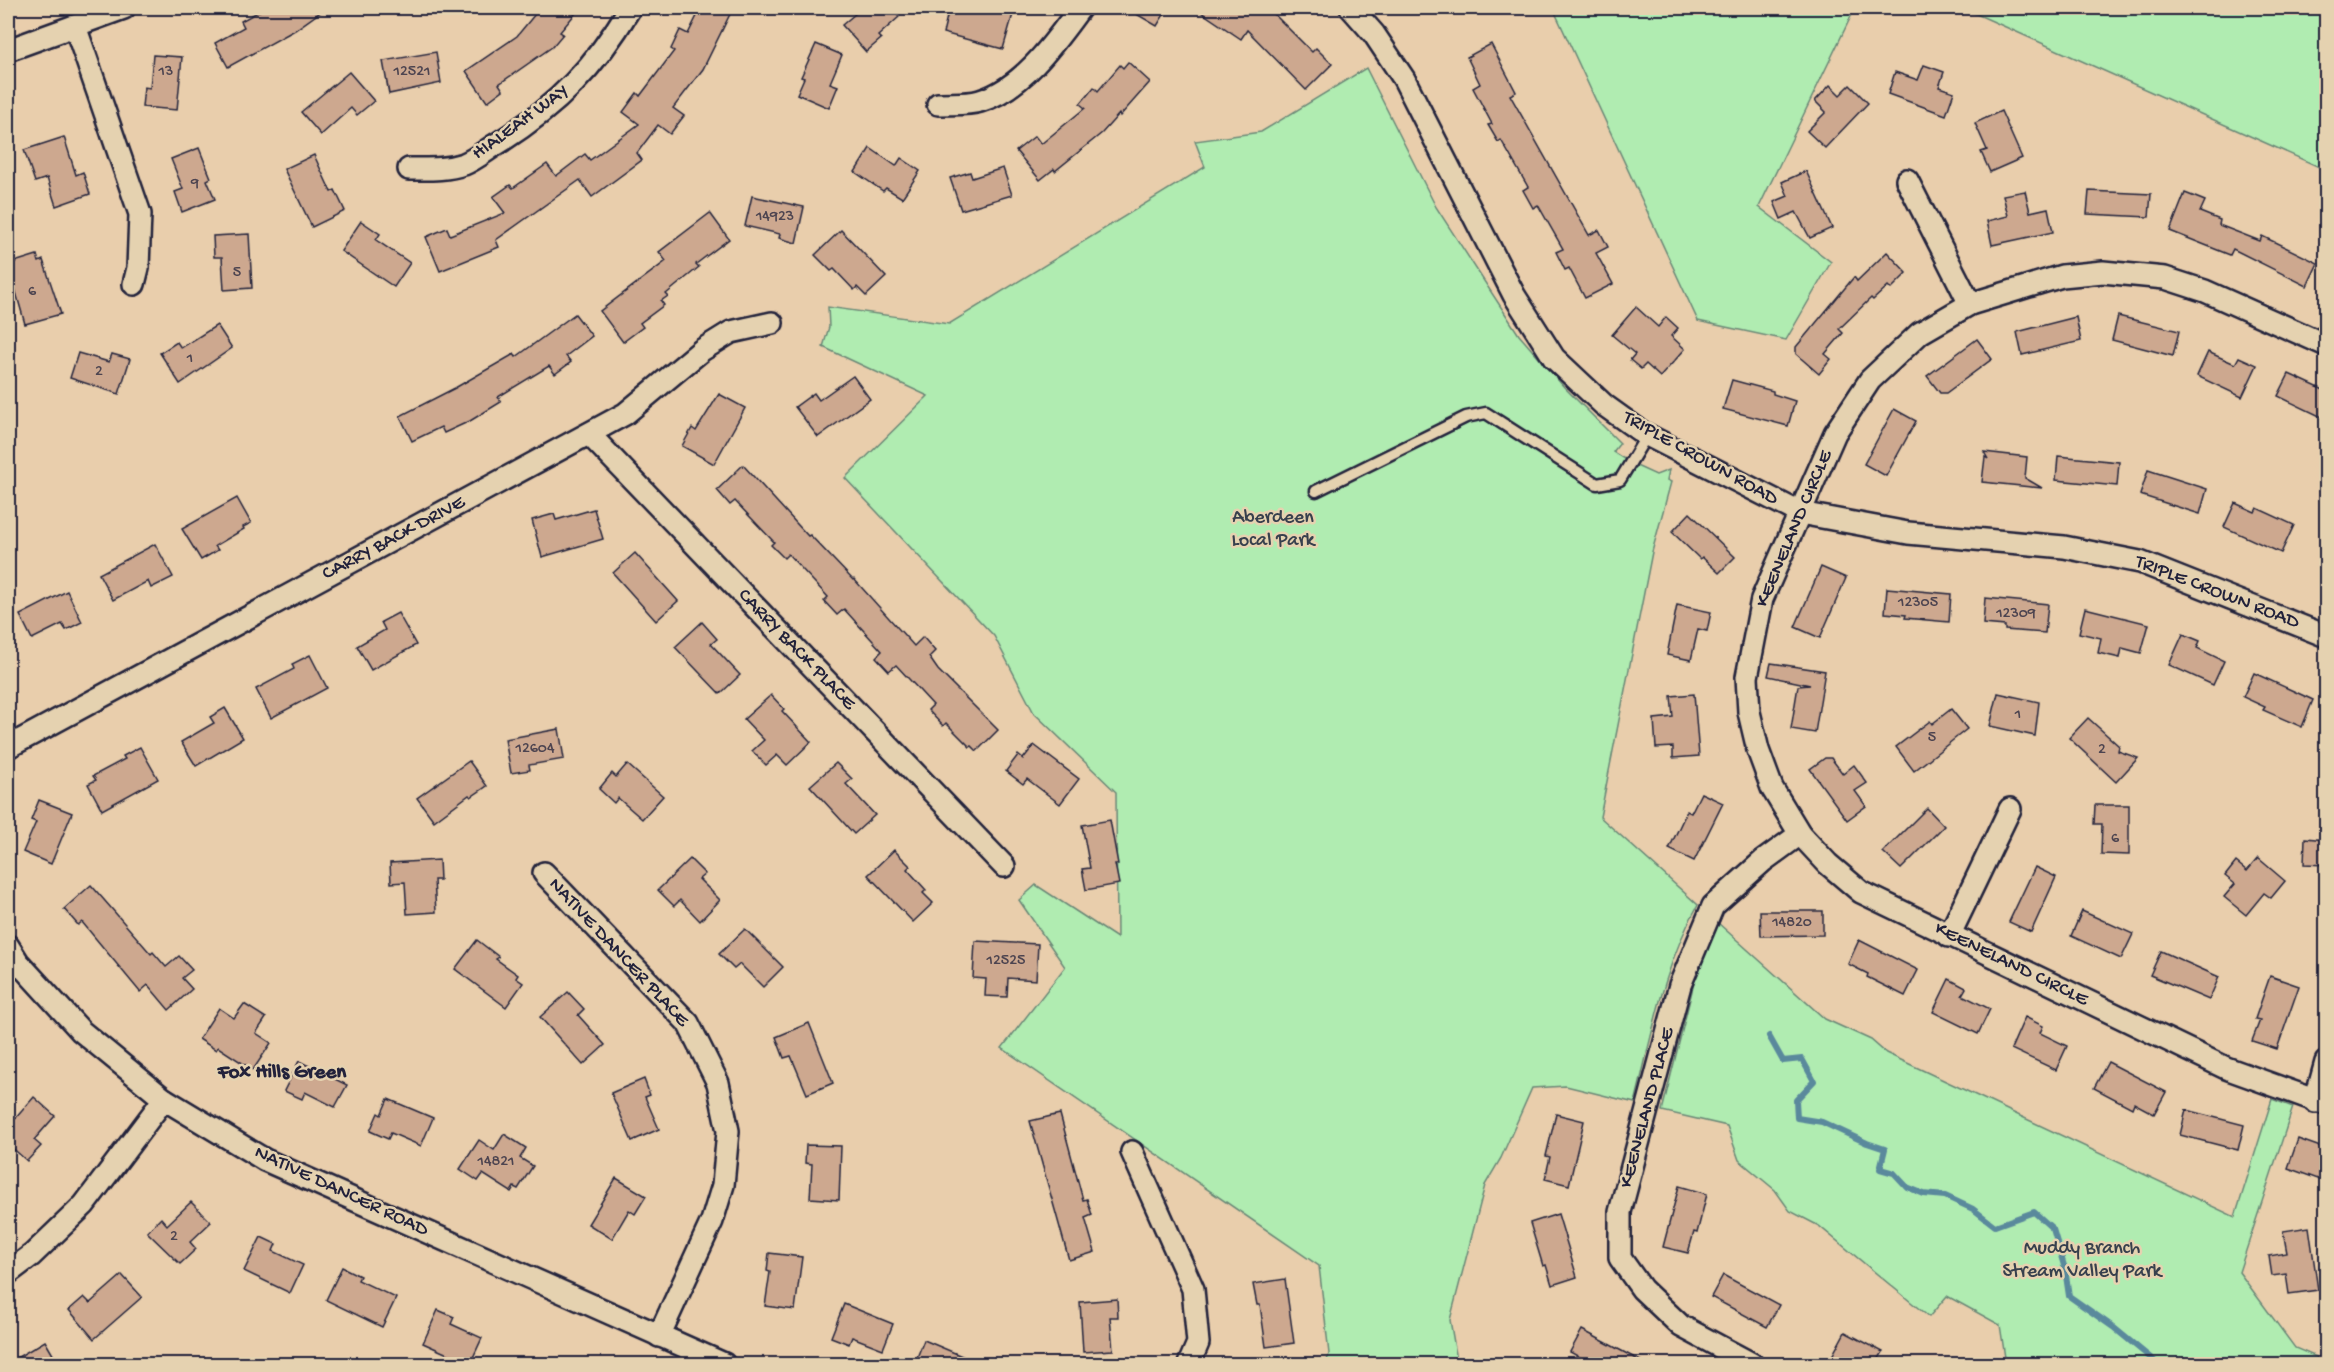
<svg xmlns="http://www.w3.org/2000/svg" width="2334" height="1372" viewBox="0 0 2334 1372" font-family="'Gochi Hand',sans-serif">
<rect width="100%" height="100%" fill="#e9ceac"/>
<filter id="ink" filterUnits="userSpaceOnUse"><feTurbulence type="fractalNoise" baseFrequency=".0167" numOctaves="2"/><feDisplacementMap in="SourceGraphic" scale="12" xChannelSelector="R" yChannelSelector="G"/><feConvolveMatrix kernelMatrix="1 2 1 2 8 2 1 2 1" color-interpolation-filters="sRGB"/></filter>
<g filter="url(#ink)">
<!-- green -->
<g fill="#b0ecb1" stroke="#698776" stroke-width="1.5">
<polygon points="1553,8 1855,8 1759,207 1831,262 1786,340 1698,321"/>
<polygon points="1963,8 2326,8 2326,170"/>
<path d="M1366,68L1436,207L1519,335L1564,387L1620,443L1613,452L1632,464L1656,475L1669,470L1667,480L1671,482L1652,552L1600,817L1698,905C1663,966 1652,1036 1635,1103L1566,1086L1532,1088L1501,1158L1485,1185L1450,1320L1457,1360L1456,1364H1326L1329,1354L1319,1266L1002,1048L1065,967L1019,900L1036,885L1117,938L1116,792L1034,713L994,636L845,478L928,396L823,347L829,327L828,307L949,324L1205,167L1195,141L1261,132Z"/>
<polygon points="1718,923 1825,1019 1871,1040 1886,1053 2235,1217 2272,1099 2293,1107 2239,1272 2295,1348 2326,1361 2326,1364 2006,1364 2000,1325 1947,1296 1929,1317 1819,1226 1790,1211 1775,1190 1739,1160 1727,1126 1662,1111 1700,959"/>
</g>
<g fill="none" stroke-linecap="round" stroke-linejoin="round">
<!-- stream -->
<polyline stroke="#5a899c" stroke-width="6" points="1769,1036 1783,1061 1802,1059 1814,1081 1796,1100 1797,1118 1822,1122 1867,1143 1885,1149 1880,1169 1894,1173 1907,1187 1924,1194 1945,1196 1973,1209 1995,1226 2034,1212 2053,1229 2065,1269 2069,1296 2113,1327 2158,1364"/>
</g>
<!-- building -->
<g fill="#cda88f" stroke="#22223b" stroke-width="1.5">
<polygon points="265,8 326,8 295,30 228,67 215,43 244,27 241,21"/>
<polygon points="540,8 580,8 560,32 563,34 552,47 499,84 503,90 487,102 466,71 517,36"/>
<polygon points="701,8 733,8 703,69 673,108 684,116 670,134 658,125 637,153 642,160 592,197 580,180 496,240 499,247 440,271 426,237 447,228 450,235 505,213 493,197 510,185 513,188 547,164 556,176 585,154 590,160 639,124 623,112 637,93 640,96 674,51 671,49 680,30 688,34"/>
<polygon points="862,8 892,8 899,17 878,36 881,39 866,52 842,25"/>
<polygon points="949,8 986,8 1013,14 1003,49 943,33"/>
<polygon points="1126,8 1168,8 1157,26"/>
<polygon points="1195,8 1268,8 1312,52 1316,48 1332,64 1306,90 1247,30 1241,39"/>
<polygon points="816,44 842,55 830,83 838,86 829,108 797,94 804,78 801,77"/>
<polygon points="1491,44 1516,92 1510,95 1589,235 1599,230 1608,247 1596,253 1613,284 1585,298 1569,268 1565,270 1556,252 1563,249 1538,205 1533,208 1523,190 1528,187 1501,140 1498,142 1488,125 1492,124 1473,88 1480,84 1467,57"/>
<polygon points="436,52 441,83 389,94 383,61"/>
<polygon points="153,55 182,57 177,110 142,107 144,87 150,88"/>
<polygon points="1128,62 1150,82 1120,116 1119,114 1102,133 1055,171 1054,169 1040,180 1016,151 1035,136 1041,144 1085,108 1080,104 1094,87 1098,91 1120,65 1123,68"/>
<polygon points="1924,65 1944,72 1939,87 1954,92 1946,115 1888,94 1895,72 1918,80"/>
<polygon points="349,72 374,101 357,115 351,108 321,135 301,112"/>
<polygon points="1830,85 1840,95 1850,85 1868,103 1825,148 1807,131 1826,112 1815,101"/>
<polygon points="2001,111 2022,158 1990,172 1981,152 1987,150 1975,123"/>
<polygon points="64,137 76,175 83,172 90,194 56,206 47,178 35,182 24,150"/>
<polygon points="199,148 211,178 207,180 215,199 182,212 175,192 183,189 171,159"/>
<polygon points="870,148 896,166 901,158 920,171 902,198 886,188 883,191 855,172"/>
<polygon points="314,155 331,192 335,190 345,211 312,227 284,169"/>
<polygon points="1003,168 1012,195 961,210 950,178 970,172 972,178"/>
<polygon points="1806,171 1832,228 1810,238 1796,212 1781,219 1774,202 1788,196 1782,182"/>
<polygon points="2025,191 2030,212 2048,208 2053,232 1992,245 1987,221 2008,216 2003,195"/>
<polygon points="2089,191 2151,194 2149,217 2087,214"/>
<polygon points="2185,193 2205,201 2200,212 2220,220 2219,225 2260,241 2262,236 2318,263 2307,286 2233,249 2230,255 2170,231"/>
<polygon points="752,196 804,207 796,243 779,238 780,234 745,226"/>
<polygon points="710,213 729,239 696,264 699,267 666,294 668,296 661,301 664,305 640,323 643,327 623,342 600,311 666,261 659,252"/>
<polygon points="361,221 380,234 376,240 410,263 394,287 341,251"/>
<polygon points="841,230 886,277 866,296 857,287 854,290 834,269 831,271 815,255"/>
<polygon points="249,234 252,288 224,290 222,257 214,257 213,236"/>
<polygon points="1887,252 1907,273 1891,289 1888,286 1873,300 1871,298 1839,329 1843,333 1825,354 1831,359 1819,374 1796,354 1796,347 1854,277 1857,281"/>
<polygon points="37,255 39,262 43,260 61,314 25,324 8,264"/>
<polygon points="1636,307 1658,327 1666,317 1678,328 1671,336 1685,349 1660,377 1646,364 1641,369 1630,360 1635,354 1612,335"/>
<polygon points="575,314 592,336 566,356 571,362 555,374 549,366 498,397 501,402 470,421 444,433 441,427 412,441 400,416 455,388 514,354 516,357"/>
<polygon points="2118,316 2179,331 2173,356 2112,340"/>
<polygon points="2076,317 2081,341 2022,355 2017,332"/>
<polygon points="217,325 232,348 180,384 160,353 177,342 181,348"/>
<polygon points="1977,339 1992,359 1946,393 1940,393 1927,376"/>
<polygon points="2208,352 2235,364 2239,357 2257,365 2242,397 2197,376"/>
<polygon points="78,353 109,362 112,354 130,359 119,394 70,378"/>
<polygon points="2289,374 2326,391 2326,419 2278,396"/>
<polygon points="853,376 870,399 818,437 795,407 814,393 819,400"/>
<polygon points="1732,380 1773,391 1773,394 1795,401 1788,426 1723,409"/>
<polygon points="719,394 745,408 714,464 682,446 692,428 696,431"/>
<polygon points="1894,409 1916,421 1886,476 1864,464"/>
<polygon points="1984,452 2027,457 2025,478 2042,488 1982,482 1985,457 1988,459"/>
<polygon points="2058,456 2119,462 2117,486 2056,480"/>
<polygon points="743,465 808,536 810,535 853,580 854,579 914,646 923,637 935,651 929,657 938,670 998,730 977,751 972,746 970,747 946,723 943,726 928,710 933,705 896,665 889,671 876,657 882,651 844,609 837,615 824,601 828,597 788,554 784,558 771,545 774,542 735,501 730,505 717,490"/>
<polygon points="2148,470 2207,489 2200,514 2140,495"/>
<polygon points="237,498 251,523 243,527 244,529 215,546 218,550 201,560 182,529"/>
<polygon points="2235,503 2255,512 2257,508 2294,525 2281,553 2224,527"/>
<polygon points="594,509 603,539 542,557 532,520 554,514 556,520"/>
<polygon points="1690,513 1735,557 1719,573 1702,557 1700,559 1672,532"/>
<polygon points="155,544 173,577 151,588 148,581 113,600 99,574"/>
<polygon points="635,553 678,601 656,621 613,573"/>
<polygon points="1821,567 1846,578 1820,638 1795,627"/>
<polygon points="1887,588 1951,594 1949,622 1905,618 1906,615 1885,613"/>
<polygon points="67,591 82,622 66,630 62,624 32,639 20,615"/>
<polygon points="1985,598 2048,604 2045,633 2005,630 2005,626 1983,624"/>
<polygon points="1677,605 1711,612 1707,631 1698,629 1691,660 1667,655"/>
<polygon points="2085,608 2149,624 2141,653 2122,648 2120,658 2098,653 2101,638 2079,633"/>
<polygon points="398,613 416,645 371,670 357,646 385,630 381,622"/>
<polygon points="702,622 717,639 711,644 740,675 720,694 675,647"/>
<polygon points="2183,634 2200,641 2197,648 2224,661 2213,685 2169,665"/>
<polygon points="310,655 327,688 271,718 256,689 294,669 292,664"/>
<polygon points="1771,663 1825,671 1815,733 1791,729 1798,686 1810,685 1768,676"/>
<polygon points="2254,673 2313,700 2302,727 2263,710 2265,707 2243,697"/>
<polygon points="1998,693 2039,702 2035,736 1990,726"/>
<polygon points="1694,694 1699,756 1673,758 1673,747 1656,748 1654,719 1673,717 1671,696"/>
<polygon points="771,695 784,709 782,711 811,742 787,765 777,755 766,765 752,751 764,740 744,719"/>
<polygon points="225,708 243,738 196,766 181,742 214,723 210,717"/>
<polygon points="1951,709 1967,729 1914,771 1896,747 1930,721 1932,724"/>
<polygon points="2088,718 2119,746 2118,751 2138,758 2116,782 2069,738"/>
<polygon points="559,729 564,759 529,765 530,770 511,773 505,739"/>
<polygon points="1034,745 1079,779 1060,804 1027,779 1023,784 1006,771 1018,755 1023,759"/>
<polygon points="140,747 158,779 102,810 88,784 96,780 93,776 125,759 123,756"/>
<polygon points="1825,758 1831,758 1843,774 1854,765 1867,783 1855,791 1866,806 1847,820 1810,769"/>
<polygon points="469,761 487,786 471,797 469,795 434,821 417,798"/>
<polygon points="836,763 852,779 846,784 875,815 854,834 810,786"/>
<polygon points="627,764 663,796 642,819 618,798 614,803 599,789 612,773 616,777"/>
<polygon points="1701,793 1723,803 1694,861 1669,849 1687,811 1691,813"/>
<polygon points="39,800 72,813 51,864 23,852 36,822 31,820"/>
<polygon points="2095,805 2129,805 2129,855 2101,854 2102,824 2094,824"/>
<polygon points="1927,808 1944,826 1901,869 1883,852"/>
<polygon points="1110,820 1118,864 1115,864 1119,884 1086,890 1082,869 1090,868 1082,825"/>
<polygon points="2305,838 2326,840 2326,865 2304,864"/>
<polygon points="894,850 910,866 907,869 926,890 923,893 933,903 913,922 868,875"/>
<polygon points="2258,858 2285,881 2271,898 2264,893 2246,915 2224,897 2235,884 2225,876 2236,862 2247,871"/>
<polygon points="690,859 705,874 699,879 720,900 700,921 680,900 674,906 658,890"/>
<polygon points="439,860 440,880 434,880 436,912 407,914 405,882 391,883 390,863"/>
<polygon points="2035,867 2056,877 2031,932 2009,922"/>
<polygon points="91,885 151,954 153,952 166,967 179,956 192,970 182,978 192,989 169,1010 148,985 140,992 82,922 78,925 64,909"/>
<polygon points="1760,911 1823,911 1823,935 1761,936"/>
<polygon points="2082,911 2133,934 2121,959 2071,936"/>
<polygon points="745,929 783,967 763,987 740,964 734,969 719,954"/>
<polygon points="477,940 499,957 496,959 518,975 516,978 523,983 506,1007 455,969"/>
<polygon points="1859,940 1918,970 1905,996 1867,977 1868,974 1848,964"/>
<polygon points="975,941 1038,944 1036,980 1008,978 1007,997 985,996 986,979 973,978"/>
<polygon points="2161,951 2219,977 2209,1000 2150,975"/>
<polygon points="2270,976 2299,986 2277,1049 2252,1041 2260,1020 2255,1019"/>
<polygon points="1949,979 1966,988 1962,995 1990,1009 1978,1034 1933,1012"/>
<polygon points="568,992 584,1009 578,1015 605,1045 583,1065 540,1017"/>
<polygon points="244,1004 266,1018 256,1033 271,1043 253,1070 218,1047 216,1050 199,1039 219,1008 234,1018"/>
<polygon points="2025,1017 2043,1026 2040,1033 2067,1046 2056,1070 2011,1049"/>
<polygon points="809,1023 833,1083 807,1094 791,1056 784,1058 776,1037"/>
<polygon points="299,1061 347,1085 335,1107 305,1092 302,1099 284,1091"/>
<polygon points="2108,1062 2166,1092 2154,1114 2134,1103 2132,1108 2094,1088"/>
<polygon points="644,1079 650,1095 645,1097 659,1129 632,1141 611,1093"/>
<polygon points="34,1097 55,1116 34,1140 41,1146 27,1161 8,1144 8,1127"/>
<polygon points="388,1099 433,1118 421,1146 391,1133 388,1139 370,1131 378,1113 381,1115"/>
<polygon points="2186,1110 2244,1125 2238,1150 2180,1135"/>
<polygon points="1060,1114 1083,1200 1087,1199 1092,1215 1085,1218 1095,1252 1069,1260 1030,1121"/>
<polygon points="1556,1114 1584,1121 1569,1185 1545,1179 1550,1157 1546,1156"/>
<polygon points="504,1134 526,1148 520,1158 533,1166 518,1189 514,1187 511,1192 483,1174 478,1181 460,1169 479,1140 494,1150"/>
<polygon points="2298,1139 2326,1149 2326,1182 2288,1168"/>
<polygon points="806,1145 841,1146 839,1200 810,1198 812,1164 805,1163"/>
<polygon points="616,1178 646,1196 635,1214 629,1210 612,1239 588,1224"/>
<polygon points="1679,1186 1707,1194 1697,1233 1694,1232 1688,1253 1663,1247"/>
<polygon points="191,1202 211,1222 190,1242 196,1249 180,1264 147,1232 161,1218 167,1225"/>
<polygon points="1558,1214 1577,1277 1552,1285 1546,1265 1543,1266 1530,1223"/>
<polygon points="2309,1227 2318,1290 2289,1294 2286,1274 2272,1276 2269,1256 2287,1253 2283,1231"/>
<polygon points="261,1237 276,1244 273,1251 303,1265 290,1293 244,1271"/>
<polygon points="769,1253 802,1257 795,1310 765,1306 770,1272 767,1271"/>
<polygon points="342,1267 360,1276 358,1280 396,1298 382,1327 326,1300"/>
<polygon points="122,1275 142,1297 94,1339 69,1310 84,1297 90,1303"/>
<polygon points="1723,1275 1779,1305 1767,1327 1711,1297"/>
<polygon points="1285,1279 1294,1343 1266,1347 1260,1305 1257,1305 1253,1284"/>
<polygon points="1117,1299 1118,1317 1110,1317 1113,1350 1083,1352 1080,1302"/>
<polygon points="844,1304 893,1324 883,1349 852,1337 849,1344 831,1337"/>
<polygon points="438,1310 454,1317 451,1324 482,1338 470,1364 423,1343"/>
<polygon points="1582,1330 1603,1341 1648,1365 1594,1365 1570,1352"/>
<polygon points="1845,1332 1883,1352 1875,1365 1843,1365 1831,1358"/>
<polygon points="924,1340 981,1364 981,1365 914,1365"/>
<polygon points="45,1341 59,1365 8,1365 8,1363"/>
</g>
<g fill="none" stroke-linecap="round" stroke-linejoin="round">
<!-- service casing -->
<g stroke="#22223b" stroke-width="15">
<polyline id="service" points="1316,491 1466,417 1486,413 1597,484 1620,480 1647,435"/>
</g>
<!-- minor casing -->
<g stroke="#22223b" stroke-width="26">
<g id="minor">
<polyline points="1351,8 1374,34 1404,79 1514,295 1554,358 1604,405 1643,433 1800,513 1908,533 2064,547 2140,562 2326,636"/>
<polyline points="75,26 140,214 138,268 134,284"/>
<polyline points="8,50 124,8"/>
<path d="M938,104C951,103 967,105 980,101C1023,88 1055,42 1080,8"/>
<path d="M409,169C428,169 446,170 464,164C476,159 488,149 500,142C558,105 595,67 630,8"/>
<polyline points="1907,180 1970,304"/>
<polyline points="2326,345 2205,291 2165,278 2103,272 2062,276 1970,304 1920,333 1870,380 1835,433 1762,599 1747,677 1749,712 1758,750 1772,788 1800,834 1828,864 1861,892 2226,1068 2326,1104"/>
<polyline points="589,434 1004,866"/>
<polyline points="8,747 625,414 702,350 731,332 772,323"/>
<polyline points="544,873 688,1023 718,1083 728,1131 723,1185 712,1221 659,1336"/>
<polyline points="1949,936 2010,809"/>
<polyline points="8,946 18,962 81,1031 164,1099 265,1160 724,1364"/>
<polyline points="2315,1102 2326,1062"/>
<polyline points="1132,1152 1193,1289 1198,1343 1189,1364"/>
<polyline points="8,1273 32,1255 84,1205 164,1099"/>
<polyline points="1752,1364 1681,1326 1642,1289 1620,1258 1620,1212 1680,985 1713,906 1763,861 1800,834"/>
</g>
</g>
<!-- service -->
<use href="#service" stroke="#e5d2b0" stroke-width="10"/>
<!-- minor -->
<use href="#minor" stroke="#e5d2b0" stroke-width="21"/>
</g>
</g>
<g text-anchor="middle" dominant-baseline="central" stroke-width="5" stroke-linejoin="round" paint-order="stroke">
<!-- number labels -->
<g font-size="16" fill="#4d4450">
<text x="166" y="72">13</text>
<text x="412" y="72">12521</text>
<text x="195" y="184">9</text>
<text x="775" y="217">14923</text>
<text x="237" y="273">5</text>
<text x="32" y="292">6</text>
<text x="190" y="359">1</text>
<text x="99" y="372">2</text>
<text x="1918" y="603">12305</text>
<text x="2016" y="614">12309</text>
<text x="2018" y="715">1</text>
<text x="1932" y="738">5</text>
<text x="535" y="749">12604</text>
<text x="2102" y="750">2</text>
<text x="2115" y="839">6</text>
<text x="1792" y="923">14820</text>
<text x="1006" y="961">12525</text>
<text x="496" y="1162">14821</text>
<text x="174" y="1237">2</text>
</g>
<!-- street labels -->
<g font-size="20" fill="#22223b" stroke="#e5d2b0">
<text transform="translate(521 123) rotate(-36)">HIALEAH WAY</text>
<text transform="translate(1700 459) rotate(29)">TRIPLE CROWN ROAD</text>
<text transform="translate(1795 529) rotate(-67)">KEENELAND CIRCLE</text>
<text transform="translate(394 539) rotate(-28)">CARRY BACK DRIVE</text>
<text transform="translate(2217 593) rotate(21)">TRIPLE CROWN ROAD</text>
<text transform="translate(796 650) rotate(46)">CARRY BACK PLACE</text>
<text transform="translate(618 953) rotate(47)">NATIVE DANCER PLACE</text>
<text transform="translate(2011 965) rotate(26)">KEENELAND CIRCLE</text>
<text transform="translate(1648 1108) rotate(-75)">KEENELAND PLACE</text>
<text transform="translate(341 1192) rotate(25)">NATIVE DANCER ROAD</text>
</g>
<!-- park labels -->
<g font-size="20" fill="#37404d" stroke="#e5d2b0">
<text x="1273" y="518">Aberdeen<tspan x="1273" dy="23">Local Park</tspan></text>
<text x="2082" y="1249">Muddy Branch<tspan x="2082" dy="23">Stream Valley Park</tspan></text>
</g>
<!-- neighbourhood labels -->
<g font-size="21" font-weight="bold" fill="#22223b" stroke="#e5d2b0">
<text x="282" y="1073">Fox Hills Green</text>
</g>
</g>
<!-- margin -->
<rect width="2334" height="1372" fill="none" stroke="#e5d2b0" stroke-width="30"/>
<rect x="15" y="15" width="2304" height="1342" fill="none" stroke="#22223b" stroke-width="2" filter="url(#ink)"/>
</svg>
